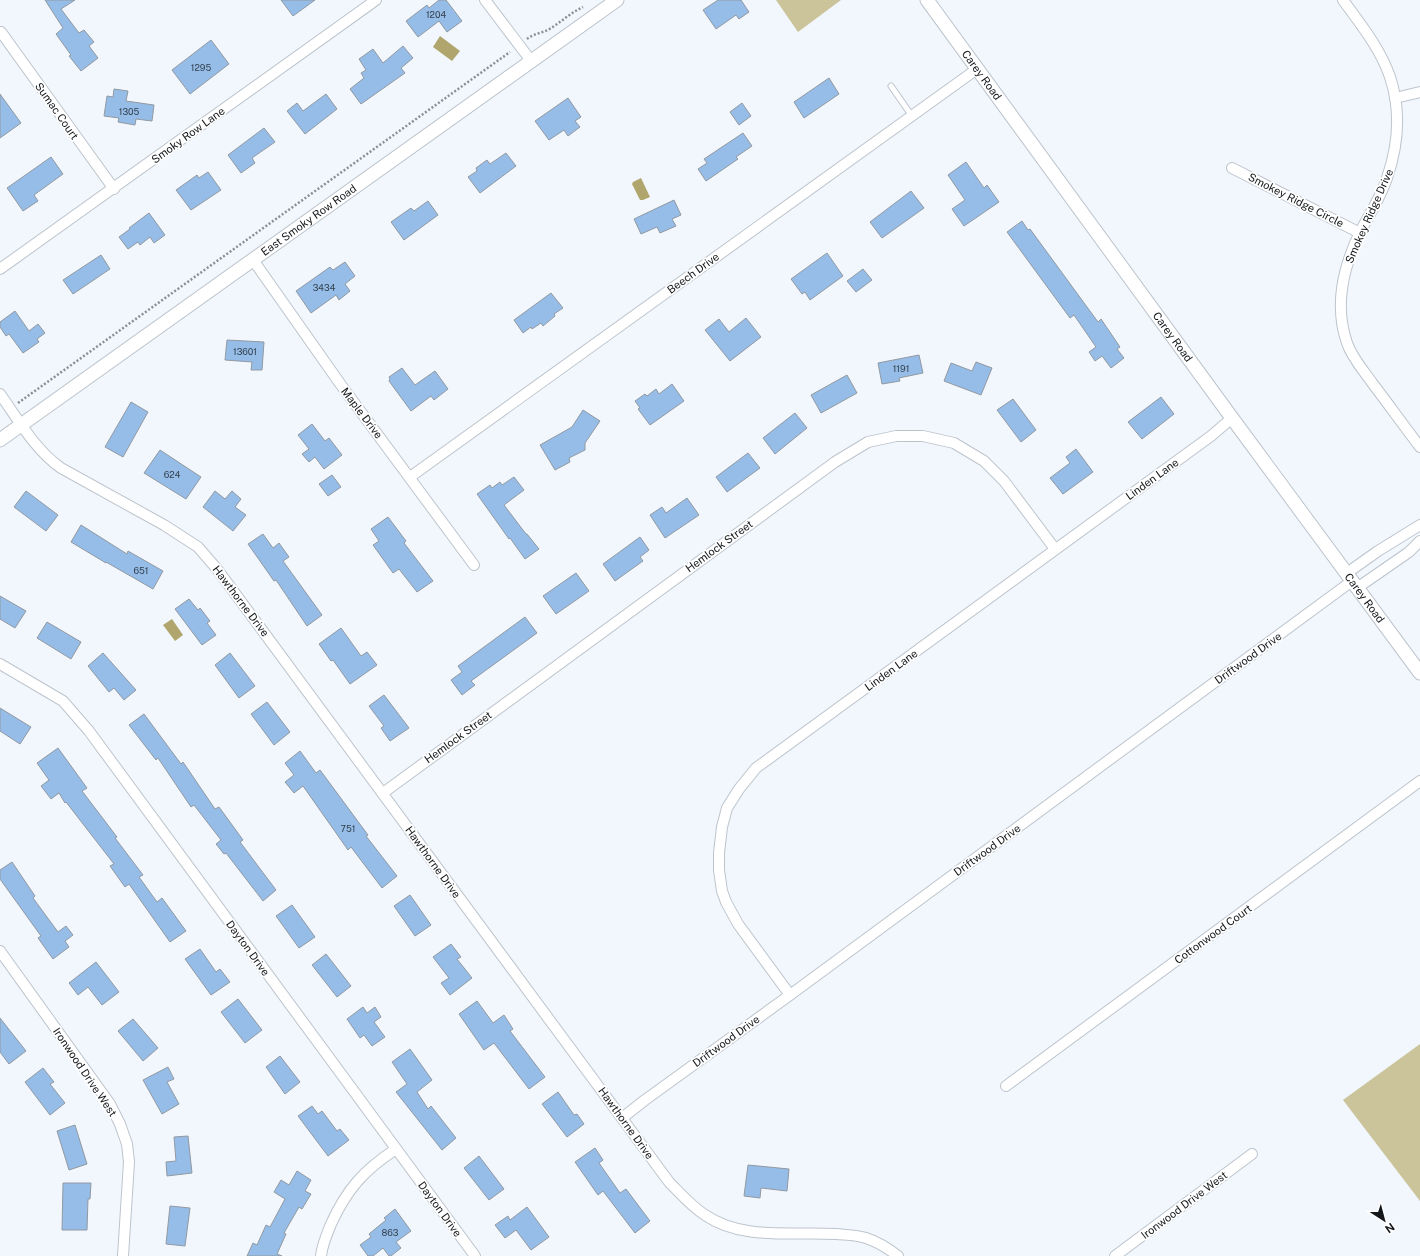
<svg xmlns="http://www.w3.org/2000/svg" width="1420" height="1256" viewBox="0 0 1420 1256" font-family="'Public Sans',sans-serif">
<rect width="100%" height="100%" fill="#f1f7fd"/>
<!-- green -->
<g fill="#cbc39a">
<polygon points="776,0 841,0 798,32"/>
<polygon points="1420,1044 1420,1201 1343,1100"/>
</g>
<!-- water -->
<g fill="#afa56d">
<polygon points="440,36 460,51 452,61 433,47"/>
<polygon points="641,178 650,197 643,200 640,200 632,184 633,182"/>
<polygon points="172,619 183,635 175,641 163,625"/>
</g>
<!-- building -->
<g fill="#95bde8" stroke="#9299a1">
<polygon points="45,0 75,0 61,9 79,33 84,30 94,42 89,46 98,58 81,71 69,56 71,55 56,34 63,28"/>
<polygon points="281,0 315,0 293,16"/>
<polygon points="439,0 446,0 462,21 447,32 439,21 418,37 406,21 427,5 429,8"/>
<polygon points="718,0 741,0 749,12 739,19 736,15 716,29 703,10"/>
<polygon points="211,40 229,64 190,94 172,70"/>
<polygon points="403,46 413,58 401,68 405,73 361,104 350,89 364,78 361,73 366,70 359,59 373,49 383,63"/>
<polygon points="829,78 839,94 804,118 794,102"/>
<polygon points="114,89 128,91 126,101 154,105 152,121 136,119 135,125 118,122 119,118 104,116 107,96 113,97"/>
<polygon points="0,94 21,123 0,138"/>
<polygon points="326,94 337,109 305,134 287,111 297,103 303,111"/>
<polygon points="568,98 581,117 575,121 580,127 568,136 564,130 549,140 535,121"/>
<polygon points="742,103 751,116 739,125 730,112"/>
<polygon points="264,128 275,142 252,158 255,163 241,173 228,155"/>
<polygon points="743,133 752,146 736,157 738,159 706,181 698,169 707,163 704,159"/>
<polygon points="506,153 516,166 480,193 468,177 477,171 476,168 487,160 490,164"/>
<polygon points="51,157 63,174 34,195 38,201 23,211 7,188"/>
<polygon points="966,162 984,188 987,185 999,202 964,226 952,209 965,200 948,175"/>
<polygon points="208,172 221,190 191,210 176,190 197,175 199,178"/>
<polygon points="911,191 924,208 882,238 870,222"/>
<polygon points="674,200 681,215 672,219 676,226 660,233 657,227 641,234 634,219"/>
<polygon points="428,201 438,215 404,240 391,222 411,208 414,211"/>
<polygon points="149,213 165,235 154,243 150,237 140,245 138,242 128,249 119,237 130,229 129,228"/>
<polygon points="1022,221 1028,230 1030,229 1098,322 1101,319 1120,347 1117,349 1124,358 1111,368 1102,356 1095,361 1089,352 1096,347 1074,315 1070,318 1007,232"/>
<polygon points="827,253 843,276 810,300 805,292 802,294 791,279"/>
<polygon points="101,255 110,269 73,294 63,280"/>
<polygon points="345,262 355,276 345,284 350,291 339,300 336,295 311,313 296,291 330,267 333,270"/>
<polygon points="863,269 872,280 856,292 847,281"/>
<polygon points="551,293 563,308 554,314 555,316 543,326 541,323 532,329 531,327 523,333 514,320"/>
<polygon points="15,311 29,331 38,324 45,333 37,339 39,342 23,353 9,334 6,336 0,327 0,322"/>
<polygon points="746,318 761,337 730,361 705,330 719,319 729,332"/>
<polygon points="227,340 264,342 262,370 251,370 252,362 225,360"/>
<polygon points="919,355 923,373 899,378 900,381 882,384 878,363"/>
<polygon points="976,362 992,368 981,395 944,381 951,363 972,371"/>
<polygon points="402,368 415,385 435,371 448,389 434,400 431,396 411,411 389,381 390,379 389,377"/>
<polygon points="847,375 857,393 821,413 811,395"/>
<polygon points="672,384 684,401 650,425 638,409 640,408 635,401 645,394 647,396 656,389 659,394"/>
<polygon points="1161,397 1174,414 1142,439 1128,422"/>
<polygon points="1013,399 1036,430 1021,442 997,410"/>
<polygon points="131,402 148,412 123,457 105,447"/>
<polygon points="583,410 600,421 585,443 585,450 569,458 570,462 555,470 540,445 572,427"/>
<polygon points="795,413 807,428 775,454 763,438"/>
<polygon points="312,424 325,441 329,438 342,455 324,469 315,457 309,462 302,454 309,449 298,435"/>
<polygon points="1076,449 1093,472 1063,494 1050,478 1070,463 1066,457"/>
<polygon points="160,450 201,477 186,499 144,473"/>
<polygon points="748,453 760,468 727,492 716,477"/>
<polygon points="332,475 341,487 328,496 319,484"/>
<polygon points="514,477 524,490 504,505 526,534 527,534 539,549 525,559 510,538 509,539 477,494 490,485 492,488 500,482 502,485"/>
<polygon points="26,491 58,515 46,531 14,507"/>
<polygon points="215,491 225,499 232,491 241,499 235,507 246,515 233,531 203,507"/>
<polygon points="687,498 699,515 665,538 650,515 662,507 666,513"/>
<polygon points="388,517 406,541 404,543 433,581 417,592 399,569 393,573 373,545 379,541 371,529"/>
<polygon points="81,525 127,554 128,551 163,571 153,589 106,562 106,563 71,542"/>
<polygon points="263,534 273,548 279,543 289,557 283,561 322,615 307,626 276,580 274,581 248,544"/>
<polygon points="640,537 649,550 640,557 643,561 615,581 603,564"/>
<polygon points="576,573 589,591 556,614 543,596"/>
<polygon points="0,596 26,611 15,628 0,619"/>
<polygon points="189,599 198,610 200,608 210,621 207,623 216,635 202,645 175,609"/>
<polygon points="525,617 537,633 471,681 475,685 462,695 451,680 462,672 458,666"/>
<polygon points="47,622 81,642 71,659 37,638"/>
<polygon points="341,628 361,656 367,652 377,665 350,684 333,660 331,661 319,644"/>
<polygon points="103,653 136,690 124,700 114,688 109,692 88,666"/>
<polygon points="230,653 255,686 239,698 215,665"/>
<polygon points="384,695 409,728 390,741 381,728 384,726 369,706"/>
<polygon points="267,702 290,732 274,745 251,714"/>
<polygon points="0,708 31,727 20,744 0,731"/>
<polygon points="144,714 181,764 183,762 215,809 219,807 243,840 240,842 276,890 263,901 226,853 224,854 216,844 221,840 194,805 191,807 158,758 156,760 129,725"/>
<polygon points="58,748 87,788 82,791 117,837 115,838 143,875 139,877 157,902 162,898 186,931 170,942 129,884 125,887 110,866 114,864 66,802 65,803 59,793 51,799 41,786 49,780 37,763"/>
<polygon points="300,751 316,773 320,770 368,835 366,836 397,876 382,888 351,847 348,850 303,786 294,793 285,782 294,775 285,763"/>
<polygon points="12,862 35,896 33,898 58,932 66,926 73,935 65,941 69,947 53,959 38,938 41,936 0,879 0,870"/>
<polygon points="410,895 431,925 415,936 394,906"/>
<polygon points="292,905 315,937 299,948 276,916"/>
<polygon points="451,944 461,957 457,959 472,978 450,995 441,983 449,978 433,957"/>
<polygon points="200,949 216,972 220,969 230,982 211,995 185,959"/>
<polygon points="326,954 351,986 337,997 312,965"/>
<polygon points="96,962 119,992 102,1005 88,987 78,995 69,983"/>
<polygon points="238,999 262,1030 245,1043 221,1012"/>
<polygon points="477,1001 493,1023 504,1015 513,1029 510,1031 545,1077 529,1089 494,1043 484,1050 459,1014"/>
<polygon points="363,1007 367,1013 375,1007 381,1017 374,1022 385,1037 372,1046 364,1035 360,1038 347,1019"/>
<polygon points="0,1018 26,1051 9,1064 0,1052"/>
<polygon points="133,1019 158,1048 143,1061 118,1031"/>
<polygon points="410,1049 432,1080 417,1092 428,1109 431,1106 456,1138 442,1150 396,1092 407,1084 392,1062"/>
<polygon points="280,1056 300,1082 285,1094 266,1067"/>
<polygon points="168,1067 174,1079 167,1082 179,1104 162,1114 143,1080"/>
<polygon points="43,1068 54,1082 50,1084 65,1103 50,1115 25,1082"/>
<polygon points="558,1092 574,1115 577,1114 584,1124 567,1137 542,1104"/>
<polygon points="312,1106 318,1114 322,1111 337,1131 340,1129 349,1140 328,1156 298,1116"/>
<polygon points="75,1125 87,1164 69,1170 57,1131"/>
<polygon points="188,1136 192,1173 167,1176 166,1162 176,1161 174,1137"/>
<polygon points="595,1148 603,1160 599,1163 620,1193 626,1189 650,1221 635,1233 603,1191 598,1195 575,1162"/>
<polygon points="479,1156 504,1189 489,1200 464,1168"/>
<polygon points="748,1165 789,1169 787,1191 761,1188 760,1198 744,1196"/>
<polygon points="297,1171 311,1180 305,1191 311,1194 302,1209 299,1207 284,1233 286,1234 277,1254 282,1256 247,1256 253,1243 257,1245 266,1225 270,1227 285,1199 274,1192 281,1180 289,1185"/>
<polygon points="63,1183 91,1183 90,1199 88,1199 87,1230 62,1230"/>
<polygon points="170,1206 190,1208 185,1246 166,1244"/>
<polygon points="527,1207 549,1237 531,1250 516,1230 505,1238 495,1225 508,1216 510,1220"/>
<polygon points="395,1209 411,1231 396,1242 401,1248 391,1256 389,1256 383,1248 373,1256 368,1256 360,1245 371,1237 369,1234 386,1220 384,1218"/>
</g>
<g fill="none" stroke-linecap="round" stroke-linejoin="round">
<!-- service casing -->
<g stroke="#bdc4cc" stroke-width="7">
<polyline id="service" points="891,86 912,116"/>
</g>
<!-- minor casing -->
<g stroke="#bdc4cc" stroke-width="12">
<g id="minor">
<polyline points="485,0 532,62"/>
<path d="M1343,0C1361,25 1380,48 1390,77C1401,110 1398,146 1387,178C1381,197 1369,215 1360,232C1343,268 1334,305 1347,343C1352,358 1364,371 1373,384C1389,405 1404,426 1420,447"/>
<polyline points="1,32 114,189"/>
<polyline points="1395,98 1420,92"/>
<polyline points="1232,168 1360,233"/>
<polyline points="253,260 341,385 474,565"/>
<polyline points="0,269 376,0"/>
<path d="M0,394C18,419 35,450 61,468L164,525L198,547L217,569L669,1182C681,1194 691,1206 705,1215C743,1241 793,1231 836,1234C846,1235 857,1235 866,1238C878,1242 889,1249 898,1256"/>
<polyline points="410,477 977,69"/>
<polyline points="1347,573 1378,551 1420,525"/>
<polyline points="1357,588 1409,552 1420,541"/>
<polyline points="0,664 63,701 89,731 475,1256"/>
<polyline points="383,793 835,462 868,442 896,436 923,436 954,443 984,461 1004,481 1055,549"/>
<polyline points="0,951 110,1104 120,1124 127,1144 129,1162 123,1256"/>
<polyline points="790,995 738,924 726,902 722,891 719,870 719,853 722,827 727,808 739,789 756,768 1211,436 1232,418"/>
<polyline points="1006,1086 1420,781"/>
<polyline points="622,1118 645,1100 790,995 1352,581"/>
<path d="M321,1256C322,1245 327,1234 331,1224C347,1189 364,1170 396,1149"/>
<polyline points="1115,1256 1252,1154"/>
</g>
</g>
<!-- tertiary casing -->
<g stroke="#bdc4cc" stroke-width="15">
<g id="tertiary">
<path id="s1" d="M927,0L1232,418L1420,673"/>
<path id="s2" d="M0,440L617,0"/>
</g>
</g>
<!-- path -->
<g stroke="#8b8f94" stroke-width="2.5" stroke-dasharray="2 2" stroke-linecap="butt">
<path d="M527,39C533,34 541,33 548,30C560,23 570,13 583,7"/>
<polyline points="18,403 510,52"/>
</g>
<!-- service -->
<use href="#service" stroke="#fff" stroke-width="5"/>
<!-- minor -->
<use href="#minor" stroke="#fff" stroke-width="10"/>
<!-- tertiary -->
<use href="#tertiary" stroke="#fff" stroke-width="13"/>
</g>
<g text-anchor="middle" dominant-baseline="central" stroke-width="3.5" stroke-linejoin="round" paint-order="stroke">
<!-- number labels -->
<g font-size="9" fill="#35414e">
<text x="436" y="14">1204</text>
<text x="201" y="67">1295</text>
<text x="129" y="111">1305</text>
<text x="324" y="287">3434</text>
<text x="245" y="351">13601</text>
<text x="901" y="368">1191</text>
<text x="172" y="474">624</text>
<text x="141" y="570">651</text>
<text x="348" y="828">751</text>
<text x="390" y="1232">863</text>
</g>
<!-- street labels -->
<g font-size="11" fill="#15181b" stroke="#fff">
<text stroke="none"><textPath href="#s1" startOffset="93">Carey Road</textPath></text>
<text transform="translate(57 111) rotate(55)">Sumac Court</text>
<text transform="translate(188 135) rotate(-36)">Smoky Row Lane</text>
<text transform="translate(1296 200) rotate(27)">Smokey Ridge Circle</text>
<text transform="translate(1369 216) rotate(-66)">Smokey Ridge Drive</text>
<text stroke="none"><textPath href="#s2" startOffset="379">East Smoky Row Road</textPath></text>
<text transform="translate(693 273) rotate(-36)">Beech Drive</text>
<text stroke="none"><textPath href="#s1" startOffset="417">Carey Road</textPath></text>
<text transform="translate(362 413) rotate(53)">Maple Drive</text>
<text transform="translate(1152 479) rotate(-36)">Linden Lane</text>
<text transform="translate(719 546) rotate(-36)">Hemlock Street</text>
<text stroke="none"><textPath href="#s1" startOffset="741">Carey Road</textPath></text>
<text transform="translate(241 601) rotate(53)">Hawthorne Drive</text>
<text transform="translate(1248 658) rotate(-36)">Driftwood Drive</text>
<text transform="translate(891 670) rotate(-36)">Linden Lane</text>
<text transform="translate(458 737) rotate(-36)">Hemlock Street</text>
<text transform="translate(987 850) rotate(-36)">Driftwood Drive</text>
<text transform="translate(433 862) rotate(54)">Hawthorne Drive</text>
<text transform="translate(1213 934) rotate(-36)">Cottonwood Court</text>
<text transform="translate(248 948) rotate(54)">Dayton Drive</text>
<text transform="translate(726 1041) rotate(-36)">Driftwood Drive</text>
<text transform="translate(85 1072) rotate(56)">Ironwood Drive West</text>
<text transform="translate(626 1123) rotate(54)">Hawthorne Drive</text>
<text transform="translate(1184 1205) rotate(-37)">Ironwood Drive West</text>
<text transform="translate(440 1209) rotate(54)">Dayton Drive</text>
</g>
</g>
<!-- north arrow -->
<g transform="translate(1384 1220) rotate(144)" stroke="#ffffff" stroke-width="3" paint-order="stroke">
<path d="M0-3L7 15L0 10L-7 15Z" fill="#15181b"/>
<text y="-6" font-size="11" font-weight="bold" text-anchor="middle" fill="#15181b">N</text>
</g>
</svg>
